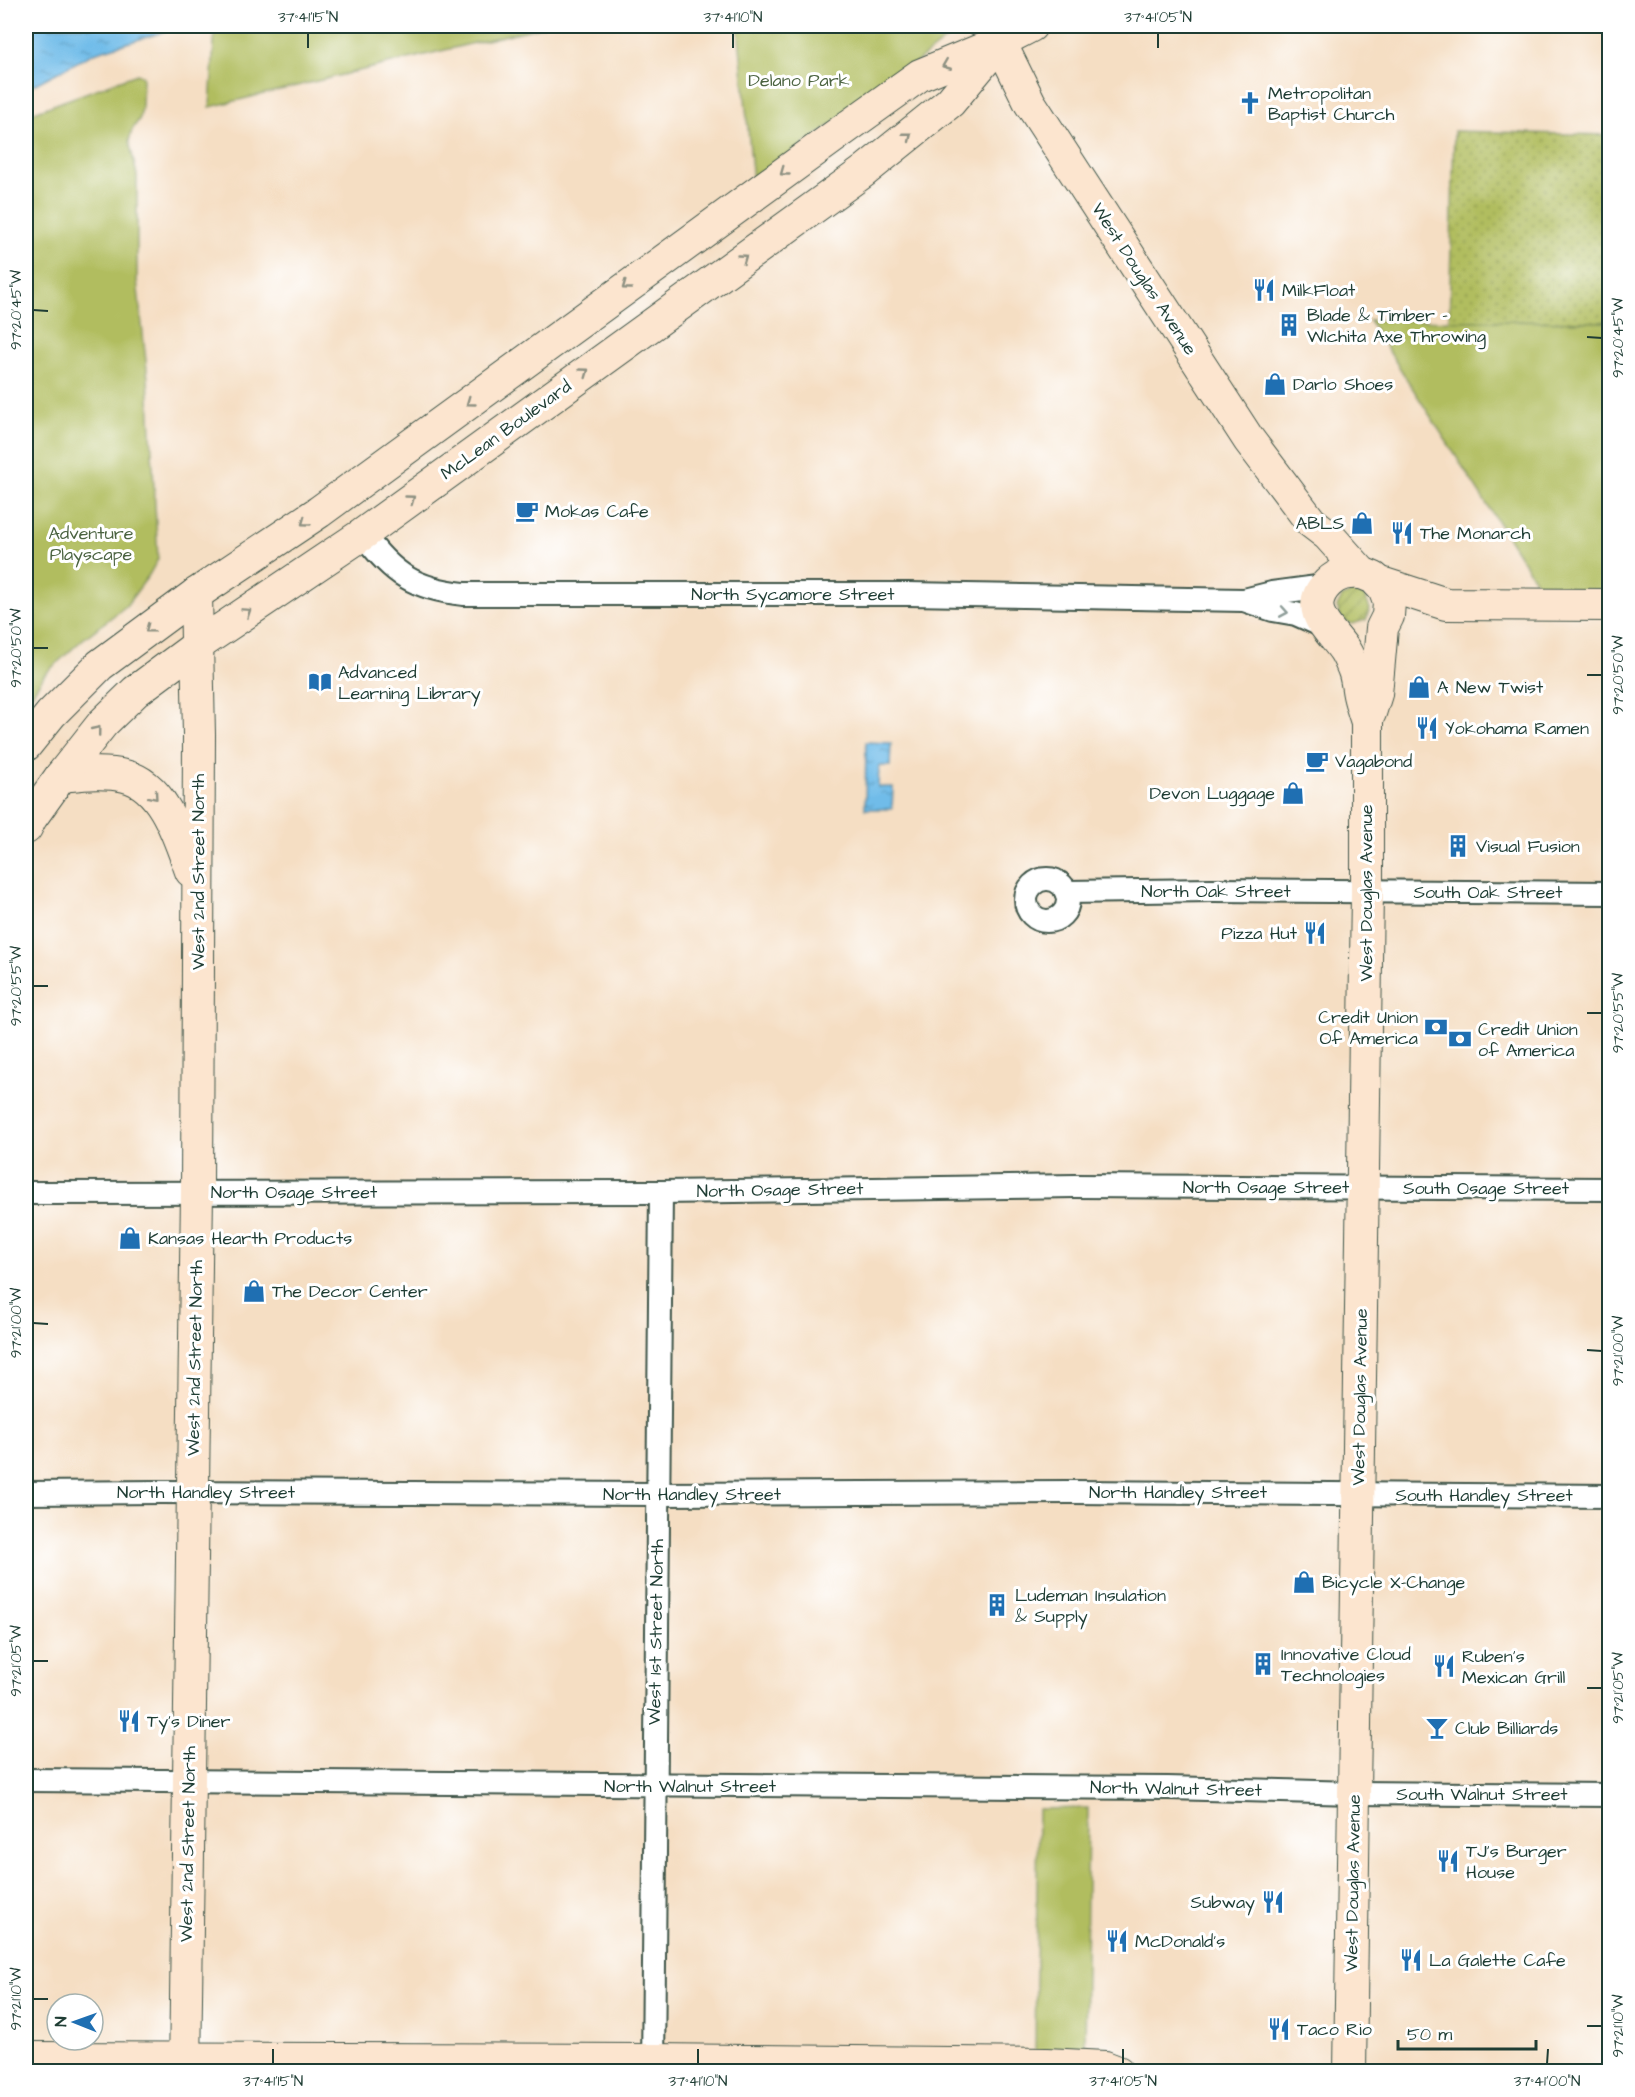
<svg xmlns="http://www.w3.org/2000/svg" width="1635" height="2097" viewBox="0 0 1635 2097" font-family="'Architects Daughter',sans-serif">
<defs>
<pattern id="grass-dots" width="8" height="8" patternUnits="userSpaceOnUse" patternTransform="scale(1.5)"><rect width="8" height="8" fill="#b1bd5f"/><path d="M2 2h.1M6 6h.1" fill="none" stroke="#8f9b4f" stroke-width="1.8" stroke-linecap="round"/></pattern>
<pattern id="garden-furrows" width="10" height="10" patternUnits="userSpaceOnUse" patternTransform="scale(1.5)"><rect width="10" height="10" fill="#b1bd5f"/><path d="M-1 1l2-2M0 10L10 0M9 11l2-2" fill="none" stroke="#8f9b4f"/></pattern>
<pattern id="water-ripples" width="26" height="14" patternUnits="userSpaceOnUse" patternTransform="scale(1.5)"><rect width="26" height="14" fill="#6fbce9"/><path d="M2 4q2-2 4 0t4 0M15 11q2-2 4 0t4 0" fill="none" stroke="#5b9abe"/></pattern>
</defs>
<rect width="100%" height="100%" fill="#fff"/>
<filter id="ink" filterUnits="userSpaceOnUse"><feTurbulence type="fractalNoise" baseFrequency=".0167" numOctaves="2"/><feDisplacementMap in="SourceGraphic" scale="12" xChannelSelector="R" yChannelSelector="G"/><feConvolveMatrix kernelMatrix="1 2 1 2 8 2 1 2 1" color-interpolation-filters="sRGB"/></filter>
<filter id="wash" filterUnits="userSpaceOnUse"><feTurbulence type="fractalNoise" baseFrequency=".008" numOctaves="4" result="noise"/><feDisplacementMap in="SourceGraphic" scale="24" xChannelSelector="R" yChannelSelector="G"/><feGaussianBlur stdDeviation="1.35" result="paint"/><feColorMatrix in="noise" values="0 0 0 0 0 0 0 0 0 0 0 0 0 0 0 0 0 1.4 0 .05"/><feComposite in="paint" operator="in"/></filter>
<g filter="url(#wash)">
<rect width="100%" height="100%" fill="#f5dec3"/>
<!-- grass -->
<polygon fill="url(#grass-dots)" stroke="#687d4a" stroke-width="1.5" points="1609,78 1609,323 1449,324 1454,131 1607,135"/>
<!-- park -->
<g fill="#b1bd5f" stroke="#687d4a" stroke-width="1.5">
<polygon points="215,26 544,26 210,107"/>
<polygon points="738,26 963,26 917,62 753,181"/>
<polygon points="137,74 143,76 142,106 140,118 132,130 129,141 137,175 137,280 148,379 158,559 149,575 126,606 82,640 45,674 26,703 26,115"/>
<polygon points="1369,320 1609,322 1609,592 1542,591"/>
<polygon points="1088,1808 1085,2053 1035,2055 1038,1809"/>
</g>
<!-- garden -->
<polygon fill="url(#garden-furrows)" stroke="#687d4a" stroke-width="1.5" points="1354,592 1365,596 1370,609 1366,620 1352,624 1342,620 1337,607 1342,597"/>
<!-- water -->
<g fill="url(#water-ripples)" stroke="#477c8e" stroke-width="1.5">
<polygon points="26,26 183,26 94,53 26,89"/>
<polygon points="866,742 891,743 890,766 879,766 878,787 893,787 892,809 865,809"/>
</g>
</g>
<g filter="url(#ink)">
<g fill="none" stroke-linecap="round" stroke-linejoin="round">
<!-- street casing -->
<g stroke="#3f5549" stroke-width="26">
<g id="street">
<path d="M363,534C392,574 415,589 464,594H908L1244,600L1272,593L1325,586"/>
<polyline points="1244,600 1273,610 1296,614 1323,626"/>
<circle cx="1047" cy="900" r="21"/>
<polyline points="1066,892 1213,890 1610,893"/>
<polyline points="26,1193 661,1192 1075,1186 1610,1189"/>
<polyline points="26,1493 162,1492 657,1494 1071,1492 1610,1496"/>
<polyline points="26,1780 1168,1788 1354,1793 1610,1795"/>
<polyline points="653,2072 661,1192"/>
</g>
</g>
<!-- secondary casing -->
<g stroke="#3f5549" stroke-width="34">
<g id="secondary">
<polyline points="996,26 1000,42 1030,103 1249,440 1311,522 1328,535 1362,573 1374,578 1384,589 1389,602 1388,616 1382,628 1376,694 1370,713"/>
<polyline points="1378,582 1446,604 1610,605"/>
<polyline points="26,745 51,714 100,665 196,594 319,512 846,128 920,75 1000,42 1031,26"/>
<path d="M61,776C82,774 104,771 125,776C164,785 179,838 191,871"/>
<polyline points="26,828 31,818 61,776 103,723 136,691 198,645 363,534 863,172 950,102 1000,42"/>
<polyline points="26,2058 653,2060 1046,2064 1105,2067 1118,2072"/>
<polyline points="185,2072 197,1192 199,735 196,594"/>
<path d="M1350,2072L1367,892V722C1364,713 1361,704 1359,695C1357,686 1357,677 1353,668C1351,663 1348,656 1345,651C1332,631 1301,610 1328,583C1338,573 1348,572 1362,573"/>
</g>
</g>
<!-- street -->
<use href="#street" stroke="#fff" stroke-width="22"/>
<!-- secondary -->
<use href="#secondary" stroke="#fce5cf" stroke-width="32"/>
</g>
<!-- one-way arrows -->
<defs><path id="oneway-chevron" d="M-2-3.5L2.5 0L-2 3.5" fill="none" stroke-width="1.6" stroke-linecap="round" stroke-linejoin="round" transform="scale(1.5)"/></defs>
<g stroke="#8e9182">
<use href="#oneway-chevron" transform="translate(946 65) rotate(158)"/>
<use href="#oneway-chevron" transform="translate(908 136) rotate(-39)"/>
<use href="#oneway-chevron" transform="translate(784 172) rotate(144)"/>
<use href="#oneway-chevron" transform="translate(743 258) rotate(-36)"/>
<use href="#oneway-chevron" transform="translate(626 286) rotate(144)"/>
<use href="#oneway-chevron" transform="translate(585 372) rotate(-36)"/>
<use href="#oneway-chevron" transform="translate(470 402) rotate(144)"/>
<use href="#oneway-chevron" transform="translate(411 499) rotate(-36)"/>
<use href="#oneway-chevron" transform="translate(305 522) rotate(144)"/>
<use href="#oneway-chevron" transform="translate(247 612) rotate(-34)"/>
<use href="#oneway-chevron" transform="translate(149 629) rotate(143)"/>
<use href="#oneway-chevron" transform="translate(97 730) rotate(-51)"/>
<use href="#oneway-chevron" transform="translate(154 796) rotate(49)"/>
</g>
<use stroke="#8f9e9a" href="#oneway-chevron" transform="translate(1284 612) rotate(10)"/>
</g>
<!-- ticks -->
<path fill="none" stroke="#1f3d34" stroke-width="2" d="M308,48V33M733,48V33M1158,48V33M33,310L48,311M1587,337L1602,338M33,648H48M1587,675H1602M33,986H48M1587,1013H1602M33,1323L48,1324M1587,1350L1602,1351M33,1661H48M1587,1688H1602M33,1999H48M1587,2026H1602M273,2064V2049M698,2064V2049M1123,2064V2049M1547,2064L1548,2049"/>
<!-- icons -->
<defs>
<g id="church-bare" transform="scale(1.8)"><path d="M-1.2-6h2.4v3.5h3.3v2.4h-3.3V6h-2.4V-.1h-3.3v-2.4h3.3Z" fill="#1f6fb2" stroke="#fff" stroke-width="2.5" paint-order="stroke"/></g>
<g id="restaurant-bare" transform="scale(1.8)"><path d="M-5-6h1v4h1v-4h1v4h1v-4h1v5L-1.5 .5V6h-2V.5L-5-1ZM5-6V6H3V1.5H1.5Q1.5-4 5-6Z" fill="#1f6fb2" stroke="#fff" stroke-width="2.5" paint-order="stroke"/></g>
<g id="building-bare" transform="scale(1.8)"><path d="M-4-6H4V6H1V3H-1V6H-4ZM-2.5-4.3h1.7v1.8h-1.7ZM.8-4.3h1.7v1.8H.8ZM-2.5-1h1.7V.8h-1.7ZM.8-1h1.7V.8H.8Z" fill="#1f6fb2" stroke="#fff" stroke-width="2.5" paint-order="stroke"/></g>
<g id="shop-bare" transform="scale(1.8)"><path d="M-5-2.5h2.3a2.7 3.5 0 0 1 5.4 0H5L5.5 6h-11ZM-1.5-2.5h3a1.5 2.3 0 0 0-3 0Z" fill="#1f6fb2" stroke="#fff" stroke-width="2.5" paint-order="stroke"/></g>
<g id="cafe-bare" transform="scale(1.8)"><path d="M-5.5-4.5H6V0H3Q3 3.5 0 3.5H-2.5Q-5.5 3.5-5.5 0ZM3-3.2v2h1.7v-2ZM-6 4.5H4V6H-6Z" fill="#1f6fb2" stroke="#fff" stroke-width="2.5" paint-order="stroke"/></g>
<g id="library-bare" transform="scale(1.8)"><path d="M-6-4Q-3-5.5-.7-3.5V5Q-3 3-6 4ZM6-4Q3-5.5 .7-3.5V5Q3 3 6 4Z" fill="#1f6fb2" stroke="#fff" stroke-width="2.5" paint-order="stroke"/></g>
<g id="bank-bare" transform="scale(1.8)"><path d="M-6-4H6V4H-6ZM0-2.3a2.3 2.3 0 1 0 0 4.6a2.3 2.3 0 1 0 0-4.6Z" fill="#1f6fb2" stroke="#fff" stroke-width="2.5" paint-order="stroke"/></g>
<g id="bar-bare" transform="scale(1.8)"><path d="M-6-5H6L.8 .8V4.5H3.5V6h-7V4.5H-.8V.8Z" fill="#1f6fb2" stroke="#fff" stroke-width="2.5" paint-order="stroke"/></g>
</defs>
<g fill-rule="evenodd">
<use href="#church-bare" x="1250" y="103"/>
<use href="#restaurant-bare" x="1264" y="290"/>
<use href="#building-bare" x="1289" y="325"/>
<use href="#shop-bare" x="1275" y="384"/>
<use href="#cafe-bare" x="527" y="511"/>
<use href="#shop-bare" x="1362" y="523"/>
<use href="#restaurant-bare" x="1402" y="533"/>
<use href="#library-bare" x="320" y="682"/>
<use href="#shop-bare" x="1419" y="687"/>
<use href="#restaurant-bare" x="1427" y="728"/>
<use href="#cafe-bare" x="1317" y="761"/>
<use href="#shop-bare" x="1293" y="793"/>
<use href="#building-bare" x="1458" y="846"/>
<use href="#restaurant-bare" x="1315" y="933"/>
<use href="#bank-bare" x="1436" y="1027"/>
<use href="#bank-bare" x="1460" y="1039"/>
<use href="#shop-bare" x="130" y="1238"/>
<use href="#shop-bare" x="254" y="1291"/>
<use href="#shop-bare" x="1304" y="1582"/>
<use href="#building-bare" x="997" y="1605"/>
<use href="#building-bare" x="1263" y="1664"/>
<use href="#restaurant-bare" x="1444" y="1666"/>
<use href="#restaurant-bare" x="129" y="1721"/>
<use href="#bar-bare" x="1437" y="1728"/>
<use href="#restaurant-bare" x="1448" y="1861"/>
<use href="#restaurant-bare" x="1273" y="1902"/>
<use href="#restaurant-bare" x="1117" y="1941"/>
<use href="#restaurant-bare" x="1411" y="1960"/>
<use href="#restaurant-bare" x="1279" y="2029"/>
</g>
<g text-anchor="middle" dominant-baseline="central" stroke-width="6" stroke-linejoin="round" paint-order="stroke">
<!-- park labels -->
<g font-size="18" fill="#4b6341" stroke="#fff">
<text x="799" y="80">Delano Park</text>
<text x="91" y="533">Adventure<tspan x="91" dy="21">Playscape</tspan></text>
</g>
<!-- poi labels -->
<g font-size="18" fill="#1f3d34" stroke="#fff" text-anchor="start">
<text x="1268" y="93">Metropolitan<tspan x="1268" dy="21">Baptist Church</tspan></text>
<text x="1282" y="290">MilkFloat</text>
<text x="1307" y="315">Blade &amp; Timber -<tspan x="1307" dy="21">WIchita Axe Throwing</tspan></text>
<text x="1293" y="384">Darlo Shoes</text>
<text x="545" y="511">Mokas Cafe</text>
<text x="1344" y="523" text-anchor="end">ABLS</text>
<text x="1420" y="533">The Monarch</text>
<text x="338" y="672">Advanced<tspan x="338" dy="21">Learning Library</tspan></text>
<text x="1437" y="687">A New Twist</text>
<text x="1445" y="728">Yokohama Ramen</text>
<text x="1335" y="761">Vagabond</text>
<text x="1275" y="793" text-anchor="end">Devon Luggage</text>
<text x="1476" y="846">Visual Fusion</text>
<text x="1297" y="933" text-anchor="end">Pizza Hut</text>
<text x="1418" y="1017" text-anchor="end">Credit Union<tspan x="1418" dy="21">Of America</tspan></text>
<text x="1478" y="1029">Credit Union<tspan x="1478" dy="21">of America</tspan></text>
<text x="148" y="1238">Kansas Hearth Products</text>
<text x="272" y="1291">The Decor Center</text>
<text x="1322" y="1582">Bicycle X-Change</text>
<text x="1015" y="1595">Ludeman Insulation<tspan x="1015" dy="21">&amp; Supply</tspan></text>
<text x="1281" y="1654">Innovative Cloud<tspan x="1281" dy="21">Technologies</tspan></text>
<text x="1462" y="1656">Ruben's<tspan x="1462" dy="21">Mexican Grill</tspan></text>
<text x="147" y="1721">Ty's Diner</text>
<text x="1455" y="1728">Club Billiards</text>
<text x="1466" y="1851">TJ's Burger<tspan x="1466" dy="21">House</tspan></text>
<text x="1255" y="1902" text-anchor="end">Subway</text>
<text x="1135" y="1941">McDonald's</text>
<text x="1429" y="1960">La Galette Cafe</text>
<text x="1297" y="2029">Taco Rio</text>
</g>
<!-- street labels -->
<g font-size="18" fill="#1f3d34" stroke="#fff">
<text transform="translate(1144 279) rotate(57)">West Douglas Avenue</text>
<text transform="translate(506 430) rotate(-36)">McLean Boulevard</text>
<text x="793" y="594">North Sycamore Street</text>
<text transform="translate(198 872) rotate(-90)">West 2nd Street North</text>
<text x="1216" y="891">North Oak Street</text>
<text x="1488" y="892">South Oak Street</text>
<text transform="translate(1366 893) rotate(-90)">West Douglas Avenue</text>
<text x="1266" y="1187">North Osage Street</text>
<text x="1486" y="1188">South Osage Street</text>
<text transform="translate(780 1190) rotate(-1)">North Osage Street</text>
<text x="294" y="1192">North Osage Street</text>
<text transform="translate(195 1358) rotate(-89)">West 2nd Street North</text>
<text transform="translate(1360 1397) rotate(-89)">West Douglas Avenue</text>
<text x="206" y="1492">North Handley Street</text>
<text x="1178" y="1492">North Handley Street</text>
<text x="692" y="1494">North Handley Street</text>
<text x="1484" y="1495">South Handley Street</text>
<text transform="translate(656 1632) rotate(-89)">West 1st Street North</text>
<text x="690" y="1786">North Walnut Street</text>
<text transform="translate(1176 1789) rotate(1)">North Walnut Street</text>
<text x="1482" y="1794">South Walnut Street</text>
<text transform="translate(188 1844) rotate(-89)">West 2nd Street North</text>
<text transform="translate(1353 1883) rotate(-89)">West Douglas Avenue</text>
</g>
</g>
<!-- margin -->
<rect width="1635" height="2097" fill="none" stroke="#fff" stroke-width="66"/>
<!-- north arrow -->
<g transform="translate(75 2022) rotate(271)"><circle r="28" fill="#ffffff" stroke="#a5b1ae" stroke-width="1.5"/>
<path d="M0-4.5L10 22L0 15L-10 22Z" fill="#1f6fb2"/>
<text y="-9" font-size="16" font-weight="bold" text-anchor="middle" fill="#1f3d34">N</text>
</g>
<!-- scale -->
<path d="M1398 2040v9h138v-9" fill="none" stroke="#1f3d34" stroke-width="3"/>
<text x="1407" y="2040" font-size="18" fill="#1f3d34" stroke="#ffffff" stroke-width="4.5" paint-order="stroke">50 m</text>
<rect x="33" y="33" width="1569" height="2031" fill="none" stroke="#1f3d34" stroke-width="2"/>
<g font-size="15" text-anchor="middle" fill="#1f3d34">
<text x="308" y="22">37°41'15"N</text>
<text x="733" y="22">37°41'10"N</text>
<text x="1158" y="22">37°41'05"N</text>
<text transform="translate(16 310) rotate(-90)" y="5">97°20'45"W</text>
<text transform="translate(1618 338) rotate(-90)" y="5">97°20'45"W</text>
<text transform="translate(16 648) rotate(-90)" y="5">97°20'50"W</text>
<text transform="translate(1618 675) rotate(-90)" y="5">97°20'50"W</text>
<text transform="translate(16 986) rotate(-90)" y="5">97°20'55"W</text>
<text transform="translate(1618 1013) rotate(-90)" y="5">97°20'55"W</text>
<text transform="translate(16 1323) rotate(-90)" y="5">97°21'00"W</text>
<text transform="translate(1618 1351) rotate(-90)" y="5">97°21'00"W</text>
<text transform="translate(16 1661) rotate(-90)" y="5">97°21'05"W</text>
<text transform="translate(1618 1688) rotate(-90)" y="5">97°21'05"W</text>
<text transform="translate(16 1999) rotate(-90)" y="5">97°21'10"W</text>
<text transform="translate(1618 2026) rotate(-90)" y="5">97°21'10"W</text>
<text x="273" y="2086">37°41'15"N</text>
<text x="698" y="2086">37°41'10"N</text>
<text x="1123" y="2086">37°41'05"N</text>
<text x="1547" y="2086">37°41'00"N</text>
</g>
</svg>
